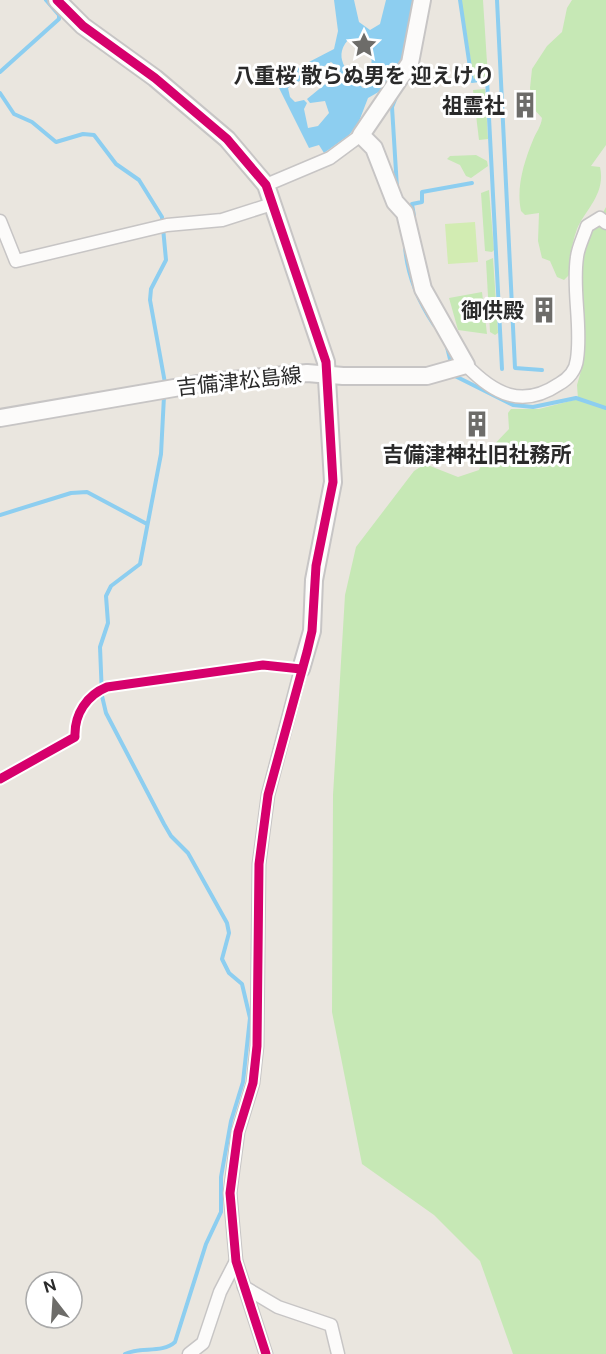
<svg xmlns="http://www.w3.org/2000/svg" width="606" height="1354" viewBox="0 0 606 1354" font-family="'Public Sans','Noto Sans JP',sans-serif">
<rect width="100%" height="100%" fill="#eae6df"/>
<!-- green -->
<g fill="#c6e8b5">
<polygon points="461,0 483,0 488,78 474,80"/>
<path d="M572,0H606V145L591,166L600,167C606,194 585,210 577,229C572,243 569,261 569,275L564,280L557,277L550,261L542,258L538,241L539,213L525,215L521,211C516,187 524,162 533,140C536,132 541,127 542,118L533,108L530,88L532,69L547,46L562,32L567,8Z"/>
<polygon points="485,89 488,139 479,140 473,90"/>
<polygon points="476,155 487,161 488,166 471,178 466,176 460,165 447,159 450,156"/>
<polygon points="489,190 494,250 492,252 485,251 481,193"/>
<polygon points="606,207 606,1354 513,1354 480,1261 434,1215 362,1164 332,1012 333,795 345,595 356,547 414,471 425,464 458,477 479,470 487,452 509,429 508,413 511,409 539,409 578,399 577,385 583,364 582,263 589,238"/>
<polygon points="493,258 498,333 495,335 490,332 486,261"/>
<polygon points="482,292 487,334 458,330 449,298"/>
</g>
<!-- pitch -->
<polygon fill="#d2ecb2" points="475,222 478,262 448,264 445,224"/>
<!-- water -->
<path fill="#8dcef0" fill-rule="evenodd" d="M334,0H354L359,22L370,30L380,24L386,0H414L404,54L400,64L382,90L368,98L358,124L349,135L324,153L319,145L309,148L277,84L282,76L334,49L338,31ZM360,39C378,51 371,69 366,87L363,88C351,76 331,59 348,40ZM331,62L337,67L335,76L307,99L310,103L325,101L329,113L318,126L308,128L304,109L307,103L304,100L295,102L290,97L288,88Z"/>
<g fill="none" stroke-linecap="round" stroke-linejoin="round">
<!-- stream -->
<g stroke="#8dcef0" stroke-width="4">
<polyline points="460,0 472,81 487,79 502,369"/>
<polyline points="497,0 515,368 542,370"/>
<polyline points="0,72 59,19 59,15 46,0"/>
<polyline points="0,93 14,114 32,122 56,142 83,134 94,135 116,164 139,180 162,217 166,260 151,289 150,300 165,383"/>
<polyline points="396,97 392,107 397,188"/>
<polyline points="414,216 412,204 422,202 422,192 472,183"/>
<path d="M405,246C407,275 418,301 434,325"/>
<polyline points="447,347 451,363"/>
<polyline points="453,375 513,405 533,407 576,398 606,408"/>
<polyline points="0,515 71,493 87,492 147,524"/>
<path d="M125,1354C140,1346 162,1354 175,1342L206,1244L221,1212V1177L231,1121L243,1082L250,1018L242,984L229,973L222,959L229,933L227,923L188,853L171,836L164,824L106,713L102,696L100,647L108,623L106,596L111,586L140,564L161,454L164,396"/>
</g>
<!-- street casing -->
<g stroke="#c7c5c5" stroke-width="15">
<g id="street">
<polyline points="266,185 330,158 361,135"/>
<polyline points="0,221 16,261 167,225 222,220 272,204"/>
<path d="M466,365C494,394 522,409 559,384C568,379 576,370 577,359C582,325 572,290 577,257C578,247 584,236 587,226L600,218L606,223"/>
<polyline points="244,1287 278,1307 331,1325 338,1354"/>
<polyline points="189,1354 203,1343 220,1292 236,1261"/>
<polyline points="266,1354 236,1261 230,1193 238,1132 253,1083 257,1046 259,864 268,795 301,669"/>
</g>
</g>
<!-- secondary casing -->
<g stroke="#c7c5c5" stroke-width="20">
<g id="secondary">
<polyline points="57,0 83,26 155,78 227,139 266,185 326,362 333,482 314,580 312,631 301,669"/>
<polyline points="0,418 209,382 307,373 343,376 427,376 466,365 423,289 405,213 395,202 374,148 361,135 410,63 422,0"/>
</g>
</g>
<!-- street -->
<use href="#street" stroke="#fcfbfa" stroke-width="12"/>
<!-- secondary -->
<use href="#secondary" stroke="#fcfbfa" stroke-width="16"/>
<!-- cycleway casing -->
<g stroke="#fff" stroke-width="13">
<g id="cycleway">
<polyline points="57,0 83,26 155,78 227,139 266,185 326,362 333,482 316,566 312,631 307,652 268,795 259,864 257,1046 253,1083 238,1132 230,1193 236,1261 266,1354"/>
<path d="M0,779L75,737C74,714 87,695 107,687L263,665L301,669"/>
</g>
</g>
<!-- cycleway -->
<use href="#cycleway" stroke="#d6006c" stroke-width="9"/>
</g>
<!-- icons -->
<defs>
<g id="sight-bare" transform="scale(2.07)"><path d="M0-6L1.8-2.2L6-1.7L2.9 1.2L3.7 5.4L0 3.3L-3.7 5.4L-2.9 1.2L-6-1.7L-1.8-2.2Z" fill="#6d6c69" stroke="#fff" stroke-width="2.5" paint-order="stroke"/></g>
<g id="building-bare" transform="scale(2.07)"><path d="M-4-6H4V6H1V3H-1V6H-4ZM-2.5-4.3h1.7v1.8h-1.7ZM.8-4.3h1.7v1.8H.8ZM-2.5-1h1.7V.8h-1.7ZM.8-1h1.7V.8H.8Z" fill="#6d6c69" stroke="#fff" stroke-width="2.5" paint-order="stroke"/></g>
</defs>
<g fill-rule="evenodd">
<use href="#sight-bare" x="364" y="45"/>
<use href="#building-bare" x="525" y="105"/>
<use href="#building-bare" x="544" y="310"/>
<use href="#building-bare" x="477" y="424"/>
</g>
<g text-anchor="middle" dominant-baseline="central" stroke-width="6" stroke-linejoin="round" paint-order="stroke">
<!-- poi labels -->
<g font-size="21" font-weight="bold" fill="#2a2a2a" stroke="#fff">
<text x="364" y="75">八重桜 散らぬ男を 迎えけり</text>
<text x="505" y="105" text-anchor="end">祖霊社</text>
<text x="524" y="310" text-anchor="end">御供殿</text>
<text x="477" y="454">吉備津神社旧社務所</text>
</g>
<!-- street labels -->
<g font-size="21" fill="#2a2a2a" stroke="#fff">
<text transform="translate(239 381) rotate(-6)">吉備津松島線</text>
</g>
</g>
<!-- north arrow -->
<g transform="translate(54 1300) rotate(343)"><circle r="28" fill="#ffffff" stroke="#aaaaaa" stroke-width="1.5"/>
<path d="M0-4.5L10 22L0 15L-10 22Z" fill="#6d6c69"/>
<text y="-9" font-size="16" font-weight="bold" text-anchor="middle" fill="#2a2a2a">N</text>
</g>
</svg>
